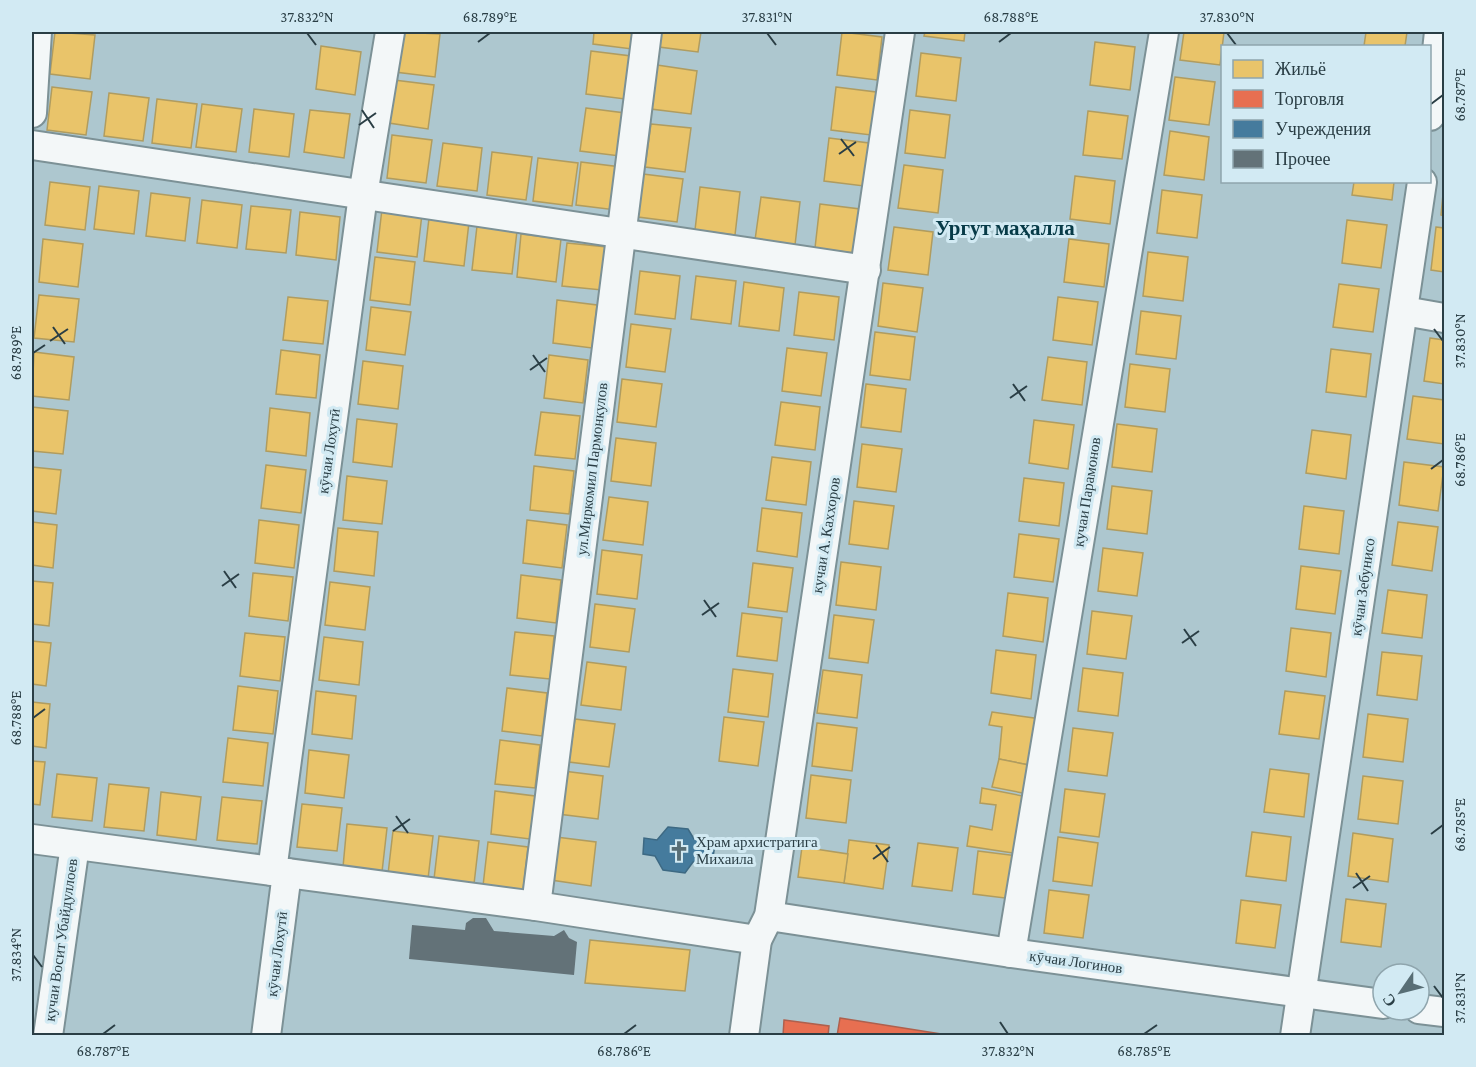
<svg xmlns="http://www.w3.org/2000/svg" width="1476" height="1067" viewBox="0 0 1476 1067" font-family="'Crimson Pro',serif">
<rect width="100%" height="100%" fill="#adc7cf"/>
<!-- homes -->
<g fill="#e9c46a" stroke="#b09c5f" stroke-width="1.5">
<polygon points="55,32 95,35 90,79 50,74"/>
<polygon points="400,32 440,34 435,77 395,72"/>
<polygon points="594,32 635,32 632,49 593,44"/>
<polygon points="661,32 701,32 698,52 659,47"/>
<polygon points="842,32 882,37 877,80 837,75"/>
<polygon points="925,32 965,32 964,41 924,36"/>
<polygon points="1184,32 1224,32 1220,65 1180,60"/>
<polygon points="1366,32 1407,32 1405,46 1364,46"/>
<polygon points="1095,42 1135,47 1130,90 1090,85"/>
<polygon points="321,46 361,52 355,95 316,89"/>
<polygon points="591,51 631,56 625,99 586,94"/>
<polygon points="921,53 961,58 956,101 916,96"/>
<polygon points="657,65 697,71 691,114 651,109"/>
<polygon points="1175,77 1215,82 1209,125 1169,120"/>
<polygon points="394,80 434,85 428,129 389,123"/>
<polygon points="52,87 92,92 86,135 47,130"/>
<polygon points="836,87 876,92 871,135 831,130"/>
<polygon points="109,93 149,98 143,141 104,136"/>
<polygon points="157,99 197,104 191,148 152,143"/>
<polygon points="202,104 242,109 236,152 196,147"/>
<polygon points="586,108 625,113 620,156 580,151"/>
<polygon points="254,109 294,114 289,157 249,152"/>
<polygon points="310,110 350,114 344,158 304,152"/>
<polygon points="910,110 950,115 945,158 905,153"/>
<polygon points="1088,111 1128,116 1122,159 1083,155"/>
<polygon points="651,124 691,128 685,172 645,167"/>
<polygon points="1170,131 1209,137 1204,180 1164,175"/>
<polygon points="392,135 432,140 426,183 387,178"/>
<polygon points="829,138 869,143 864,186 824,181"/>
<polygon points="443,143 482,148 477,191 437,186"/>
<polygon points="492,152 532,157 526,200 487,195"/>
<polygon points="538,158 578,163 572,206 533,201"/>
<polygon points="581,162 621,167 616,210 576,205"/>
<polygon points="904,165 943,170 938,213 898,208"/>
<polygon points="643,174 683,179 677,222 638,217"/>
<polygon points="1075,176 1115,181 1110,224 1070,219"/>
<polygon points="50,182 90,187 85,230 45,225"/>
<polygon points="1354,182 1394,182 1392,200 1352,195"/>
<polygon points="1444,184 1444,216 1441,215"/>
<polygon points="99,186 139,191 134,234 94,229"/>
<polygon points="700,187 740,192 735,235 695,230"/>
<polygon points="1162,190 1202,195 1197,238 1157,233"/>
<polygon points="151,193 190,198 185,241 146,236"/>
<polygon points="761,197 800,202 795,245 755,240"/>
<polygon points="202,200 242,205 237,248 197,243"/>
<polygon points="820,204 860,209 854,253 815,248"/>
<polygon points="251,206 291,210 286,253 246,249"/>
<polygon points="382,209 422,214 417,257 377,252"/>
<polygon points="300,212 340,217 336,260 296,255"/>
<polygon points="429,218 469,222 464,266 424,261"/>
<polygon points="1347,220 1387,225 1381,268 1342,263"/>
<polygon points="477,226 517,231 512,274 472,270"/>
<polygon points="894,227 933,232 928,275 888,270"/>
<polygon points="1436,227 1444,228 1444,272 1431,270"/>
<polygon points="521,234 561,239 556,282 517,277"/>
<polygon points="43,239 83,244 78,287 39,282"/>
<polygon points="1069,239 1109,244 1104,287 1064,282"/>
<polygon points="567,243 607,247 602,290 562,286"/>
<polygon points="1148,252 1188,257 1183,301 1143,296"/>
<polygon points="375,257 415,262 410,305 370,300"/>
<polygon points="640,271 680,276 675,319 635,314"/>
<polygon points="696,276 736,281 731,324 691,319"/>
<polygon points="744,282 784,288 779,331 739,326"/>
<polygon points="883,283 923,288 917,332 878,326"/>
<polygon points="1339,284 1379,289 1373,332 1333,327"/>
<polygon points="799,292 839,297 834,340 794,335"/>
<polygon points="39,295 79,299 74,342 34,338"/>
<polygon points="288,297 328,301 323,344 283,340"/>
<polygon points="1058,297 1098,302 1092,345 1053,340"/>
<polygon points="557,300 597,305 592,348 553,343"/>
<polygon points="371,307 411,312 405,355 366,350"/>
<polygon points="1141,311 1181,316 1176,359 1136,354"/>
<polygon points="631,324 671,329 665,372 626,367"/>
<polygon points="875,332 915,337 910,380 870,375"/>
<polygon points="1430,338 1444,340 1444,384 1424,381"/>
<polygon points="787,348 827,353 821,396 782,391"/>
<polygon points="1331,349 1371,354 1366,397 1326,392"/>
<polygon points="281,350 320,355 316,398 276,394"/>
<polygon points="34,352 74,357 69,400 32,396"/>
<polygon points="549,355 588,360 583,403 544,398"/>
<polygon points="1048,357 1087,362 1082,405 1042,400"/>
<polygon points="363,361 403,366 398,409 358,404"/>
<polygon points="1130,364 1170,369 1165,412 1125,407"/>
<polygon points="622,379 662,384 656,427 617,422"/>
<polygon points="866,384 906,389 901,432 861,427"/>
<polygon points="1413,396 1444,400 1444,444 1407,439"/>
<polygon points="781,402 820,407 815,450 775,445"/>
<polygon points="32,407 68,411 63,454 32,451"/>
<polygon points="270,408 310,413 306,456 266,451"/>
<polygon points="541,412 580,416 575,459 535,455"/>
<polygon points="357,419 397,424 392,467 353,462"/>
<polygon points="1034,420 1074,425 1068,469 1029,463"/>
<polygon points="1117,424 1157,429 1152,472 1112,467"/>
<polygon points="1312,430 1351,435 1346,479 1306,473"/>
<polygon points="616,438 656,443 651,486 611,481"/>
<polygon points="862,444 902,449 896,492 857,487"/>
<polygon points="772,457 811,462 806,505 766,500"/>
<polygon points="1404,462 1444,467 1438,511 1399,505"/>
<polygon points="266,465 306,470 301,513 261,508"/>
<polygon points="534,466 574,471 569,514 530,510"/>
<polygon points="32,467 61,470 56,514 32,511"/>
<polygon points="347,476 387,481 382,524 343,520"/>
<polygon points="1024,478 1064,483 1059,526 1019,521"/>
<polygon points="1112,486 1152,491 1147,534 1107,529"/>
<polygon points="609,497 648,502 643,545 603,540"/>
<polygon points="854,501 894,506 888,549 849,544"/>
<polygon points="1304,506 1344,511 1339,554 1299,549"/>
<polygon points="762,508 802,513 797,557 757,551"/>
<polygon points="259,520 299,525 294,568 255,563"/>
<polygon points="527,520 567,525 562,568 523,563"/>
<polygon points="32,522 57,525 53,568 32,565"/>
<polygon points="1398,522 1438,527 1432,571 1392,565"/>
<polygon points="338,528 378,532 374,576 334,571"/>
<polygon points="1019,534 1059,539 1053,582 1014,577"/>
<polygon points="1103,548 1143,553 1137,596 1098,591"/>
<polygon points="602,550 642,555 637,599 597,594"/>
<polygon points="841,562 881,567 876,610 836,605"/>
<polygon points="753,563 793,568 787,612 748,607"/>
<polygon points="1301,566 1341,571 1335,614 1296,609"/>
<polygon points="253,573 293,577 288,621 249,616"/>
<polygon points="521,575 561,580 556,623 517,618"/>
<polygon points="32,581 53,583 49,626 32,624"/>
<polygon points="330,582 370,587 365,630 325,625"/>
<polygon points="1388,590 1427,595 1422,638 1382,633"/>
<polygon points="1008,593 1048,598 1043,642 1003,636"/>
<polygon points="595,604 635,609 629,652 590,647"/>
<polygon points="1092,611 1132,616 1126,659 1087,654"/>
<polygon points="742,613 782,618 777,661 737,656"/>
<polygon points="834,615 874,620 868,663 829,658"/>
<polygon points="1291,628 1331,633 1326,677 1286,671"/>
<polygon points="515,632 554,636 550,679 510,675"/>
<polygon points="245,633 285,637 280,681 240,676"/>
<polygon points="324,637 363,642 359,685 319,680"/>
<polygon points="32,641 51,643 46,686 32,684"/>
<polygon points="996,650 1036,655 1031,699 991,693"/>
<polygon points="1382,652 1422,656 1417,700 1377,695"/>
<polygon points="587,662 626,667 621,710 581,705"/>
<polygon points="1083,668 1123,673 1118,716 1078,711"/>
<polygon points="733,669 773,674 768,717 728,712"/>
<polygon points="823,670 862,675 857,718 817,713"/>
<polygon points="238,686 278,691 273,734 233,730"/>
<polygon points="507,688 547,693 542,736 502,731"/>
<polygon points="316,691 356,696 352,739 312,734"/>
<polygon points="1285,691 1325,696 1319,739 1279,734"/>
<polygon points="32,702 50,704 46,748 32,746"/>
<polygon points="992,712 1041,719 1034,766 999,759 1002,727 989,725"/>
<polygon points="1368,714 1408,719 1403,762 1363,757"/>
<polygon points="724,717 764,722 758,766 719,761"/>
<polygon points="575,719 615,724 609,767 569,762"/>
<polygon points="817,723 857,728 852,771 812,766"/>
<polygon points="1073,728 1113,733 1107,776 1068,771"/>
<polygon points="228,738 268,743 263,786 223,782"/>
<polygon points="500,740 540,745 535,788 495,784"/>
<polygon points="309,750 349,755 344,798 305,793"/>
<polygon points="999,759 1034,766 1028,794 992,787"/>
<polygon points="32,761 45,762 40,805 32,804"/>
<polygon points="1270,769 1309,774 1304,817 1264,812"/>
<polygon points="563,771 603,776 598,819 558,814"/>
<polygon points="57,774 97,778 92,821 52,817"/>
<polygon points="811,775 851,780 846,823 806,818"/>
<polygon points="1363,776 1403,781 1398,824 1358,819"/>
<polygon points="109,784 149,788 144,831 104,827"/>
<polygon points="982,788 1028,797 1019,854 967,846 970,826 992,830 996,805 980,803"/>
<polygon points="1065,789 1105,794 1099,837 1060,832"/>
<polygon points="495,791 535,796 530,839 491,834"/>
<polygon points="161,792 201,797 196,840 157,835"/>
<polygon points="222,797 262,801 257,844 217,840"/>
<polygon points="302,804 342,808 337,851 297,847"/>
<polygon points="347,824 387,828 382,872 343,867"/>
<polygon points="393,831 433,836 428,879 388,874"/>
<polygon points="1252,832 1291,837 1286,881 1246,876"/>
<polygon points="1353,833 1393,839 1388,882 1348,876"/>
<polygon points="439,836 479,841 474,884 434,879"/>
<polygon points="556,837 596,842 591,886 551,880"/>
<polygon points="1058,837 1098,843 1092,886 1053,881"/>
<polygon points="849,840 889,845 883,889 844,883"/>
<polygon points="488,842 528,847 523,890 483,886"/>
<polygon points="918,843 958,848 952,891 912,886"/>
<polygon points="802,847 848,854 844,883 798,877"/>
<polygon points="978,851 1018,856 1013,899 973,894"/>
<polygon points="1049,890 1089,895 1083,938 1044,933"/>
<polygon points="1346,899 1386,904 1381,947 1341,942"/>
<polygon points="1241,900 1281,905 1275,948 1236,943"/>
<polygon points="590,940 690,950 685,991 585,983"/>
</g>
<!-- shops -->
<g fill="#e76f51" stroke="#ae604d" stroke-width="1.5">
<polygon points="840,1018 954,1036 837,1036"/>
<polygon points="784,1020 829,1026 828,1036 783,1036"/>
</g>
<!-- public -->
<polygon fill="#457b9d" stroke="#3d6983" stroke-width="1.5" points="668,827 688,829 694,839 715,844 712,864 693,862 685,873 663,870 655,856 643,854 644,838 657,840"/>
<!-- building -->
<polygon fill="#637278" points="473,918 486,918 494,931 554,936 564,930 569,938 577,942 574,975 409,959 412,925 465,930 466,923"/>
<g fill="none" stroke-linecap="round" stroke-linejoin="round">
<!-- minor casing -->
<g stroke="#7c9196" stroke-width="32">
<g id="minor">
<polyline points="32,113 37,32"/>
<polyline points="1430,116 1439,32"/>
<polyline points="32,145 866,270"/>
<polyline points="1404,311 1444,318"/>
<polyline points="32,839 536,906 757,940"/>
<polyline points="272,871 363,195 390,32"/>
<polyline points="536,906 647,32"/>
<polyline points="769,916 1011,953 1383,1004"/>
<polyline points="1011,953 1164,32"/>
<polyline points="1419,1009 1444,1012"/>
<polyline points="48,1036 75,845"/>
<polyline points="266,1036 287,873"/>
<polyline points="744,1036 757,940 769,916 900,32"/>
<polyline points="1295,1036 1422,182"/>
</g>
</g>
<!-- minor -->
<use href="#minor" stroke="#f3f7f8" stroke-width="28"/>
</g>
<!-- ticks -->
<path fill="none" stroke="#2a3e45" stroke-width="2" d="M307,33L316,45M767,33L776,45M1227,33L1236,45M478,42L490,33M999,42L1011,33M1431,104L1443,95M362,110L374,128M359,125L376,113M841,139L854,156M839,154L856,142M53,327L65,344M1434,329L1443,341M50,341L68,329M33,353L45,345M533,355L545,372M530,370L547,358M1013,384L1025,401M1010,398L1027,386M1431,469L1443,460M224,571L236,588M222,586L239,574M704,600L716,617M702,615L719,603M1184,629L1196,646M1182,643L1199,631M33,718L45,709M396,816L408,833M393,831L410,819M1431,834L1443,825M876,845L888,862M873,859L890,847M1356,873L1368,891M1353,888L1370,876M33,955L42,967M1434,986L1443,998M1000,1022L1008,1034M103,1034L115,1025M624,1034L636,1025M1144,1034L1157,1025"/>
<!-- icons -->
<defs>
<g id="church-bare" transform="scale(1.62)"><path d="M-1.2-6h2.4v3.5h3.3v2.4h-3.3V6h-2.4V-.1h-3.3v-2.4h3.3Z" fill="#586e75" stroke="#d2eaf3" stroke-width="2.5" paint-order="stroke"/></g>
</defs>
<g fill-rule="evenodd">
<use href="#church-bare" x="679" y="851"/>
</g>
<g text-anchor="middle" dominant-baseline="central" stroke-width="6" stroke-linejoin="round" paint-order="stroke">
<!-- street labels -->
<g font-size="15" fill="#2a3e45" stroke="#d2eaf3">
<text transform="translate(329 451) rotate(-82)">кӯчаи Лохутӣ</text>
<text transform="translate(592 469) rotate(-83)">ул.Миркомил Пармонкулов</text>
<text transform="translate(1087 492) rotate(-81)">кучаи Парамонов</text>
<text transform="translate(826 535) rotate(-81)">кучаи А. Каххоров</text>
<text transform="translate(1363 587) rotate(-82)">кӯчаи Зебунисо</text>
<text transform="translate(61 940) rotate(-82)">кучаи Восит Убайдуллоев</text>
<text transform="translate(277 954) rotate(-83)">кӯчаи Лохутӣ</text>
<text transform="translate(1076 962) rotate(8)">кӯчаи Логинов</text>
</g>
<!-- poi labels -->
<g font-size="15" fill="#2a3e45" stroke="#d2eaf3" text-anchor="start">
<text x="696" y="842">Храм архистратига<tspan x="696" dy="17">Михаила</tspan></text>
</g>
<!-- district labels -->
<g font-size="21" font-weight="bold" fill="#063a47" stroke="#d2eaf3">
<text x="1005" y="228">Ургут маҳалла</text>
</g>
</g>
<!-- border -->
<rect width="1476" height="1067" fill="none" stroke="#d2eaf3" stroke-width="66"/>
<!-- legend -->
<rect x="1221" y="45" width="210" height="138" fill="#d2eaf3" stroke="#8fa5ad" stroke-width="1.5"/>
<rect x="1233" y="60" width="30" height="18" fill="#e9c46a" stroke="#8fa5ad" stroke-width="1.5"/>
<text x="1275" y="75" font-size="18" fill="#2a3e45">Жильё</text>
<rect x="1233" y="90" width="30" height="18" fill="#e76f51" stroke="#8fa5ad" stroke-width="1.5"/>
<text x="1275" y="105" font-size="18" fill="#2a3e45">Торговля</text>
<rect x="1233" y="120" width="30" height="18" fill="#457b9d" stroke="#8fa5ad" stroke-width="1.5"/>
<text x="1275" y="135" font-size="18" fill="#2a3e45">Учреждения</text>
<rect x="1233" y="150" width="30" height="18" fill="#637278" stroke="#8fa5ad" stroke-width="1.5"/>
<text x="1275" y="165" font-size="18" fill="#2a3e45">Прочее</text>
<!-- north arrow -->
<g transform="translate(1401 992) rotate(235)"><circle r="28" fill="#d2eaf3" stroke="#8fa5ad" stroke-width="1.5"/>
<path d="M0-4.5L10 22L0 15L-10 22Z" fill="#586e75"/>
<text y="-9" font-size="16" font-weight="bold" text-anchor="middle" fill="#2a3e45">С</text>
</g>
<rect x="33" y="33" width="1410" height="1001" fill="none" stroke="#2a3e45" stroke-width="2"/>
<g font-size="15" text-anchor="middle" fill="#2a3e45">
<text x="307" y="22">37.832°N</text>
<text x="490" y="22">68.789°E</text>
<text x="767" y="22">37.831°N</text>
<text x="1011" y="22">68.788°E</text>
<text x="1227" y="22">37.830°N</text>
<text transform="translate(1460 95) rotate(-90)" y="5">68.787°E</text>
<text transform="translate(1460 341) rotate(-90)" y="5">37.830°N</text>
<text transform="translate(16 353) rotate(-90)" y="5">68.789°E</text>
<text transform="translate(1460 460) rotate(-90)" y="5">68.786°E</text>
<text transform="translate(16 718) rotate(-90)" y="5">68.788°E</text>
<text transform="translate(1460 825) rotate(-90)" y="5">68.785°E</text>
<text transform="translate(16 955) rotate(-90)" y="5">37.834°N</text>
<text transform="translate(1460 998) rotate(-90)" y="5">37.831°N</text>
<text x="103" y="1056">68.787°E</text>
<text x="624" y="1056">68.786°E</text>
<text x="1008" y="1056">37.832°N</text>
<text x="1144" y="1056">68.785°E</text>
</g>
</svg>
